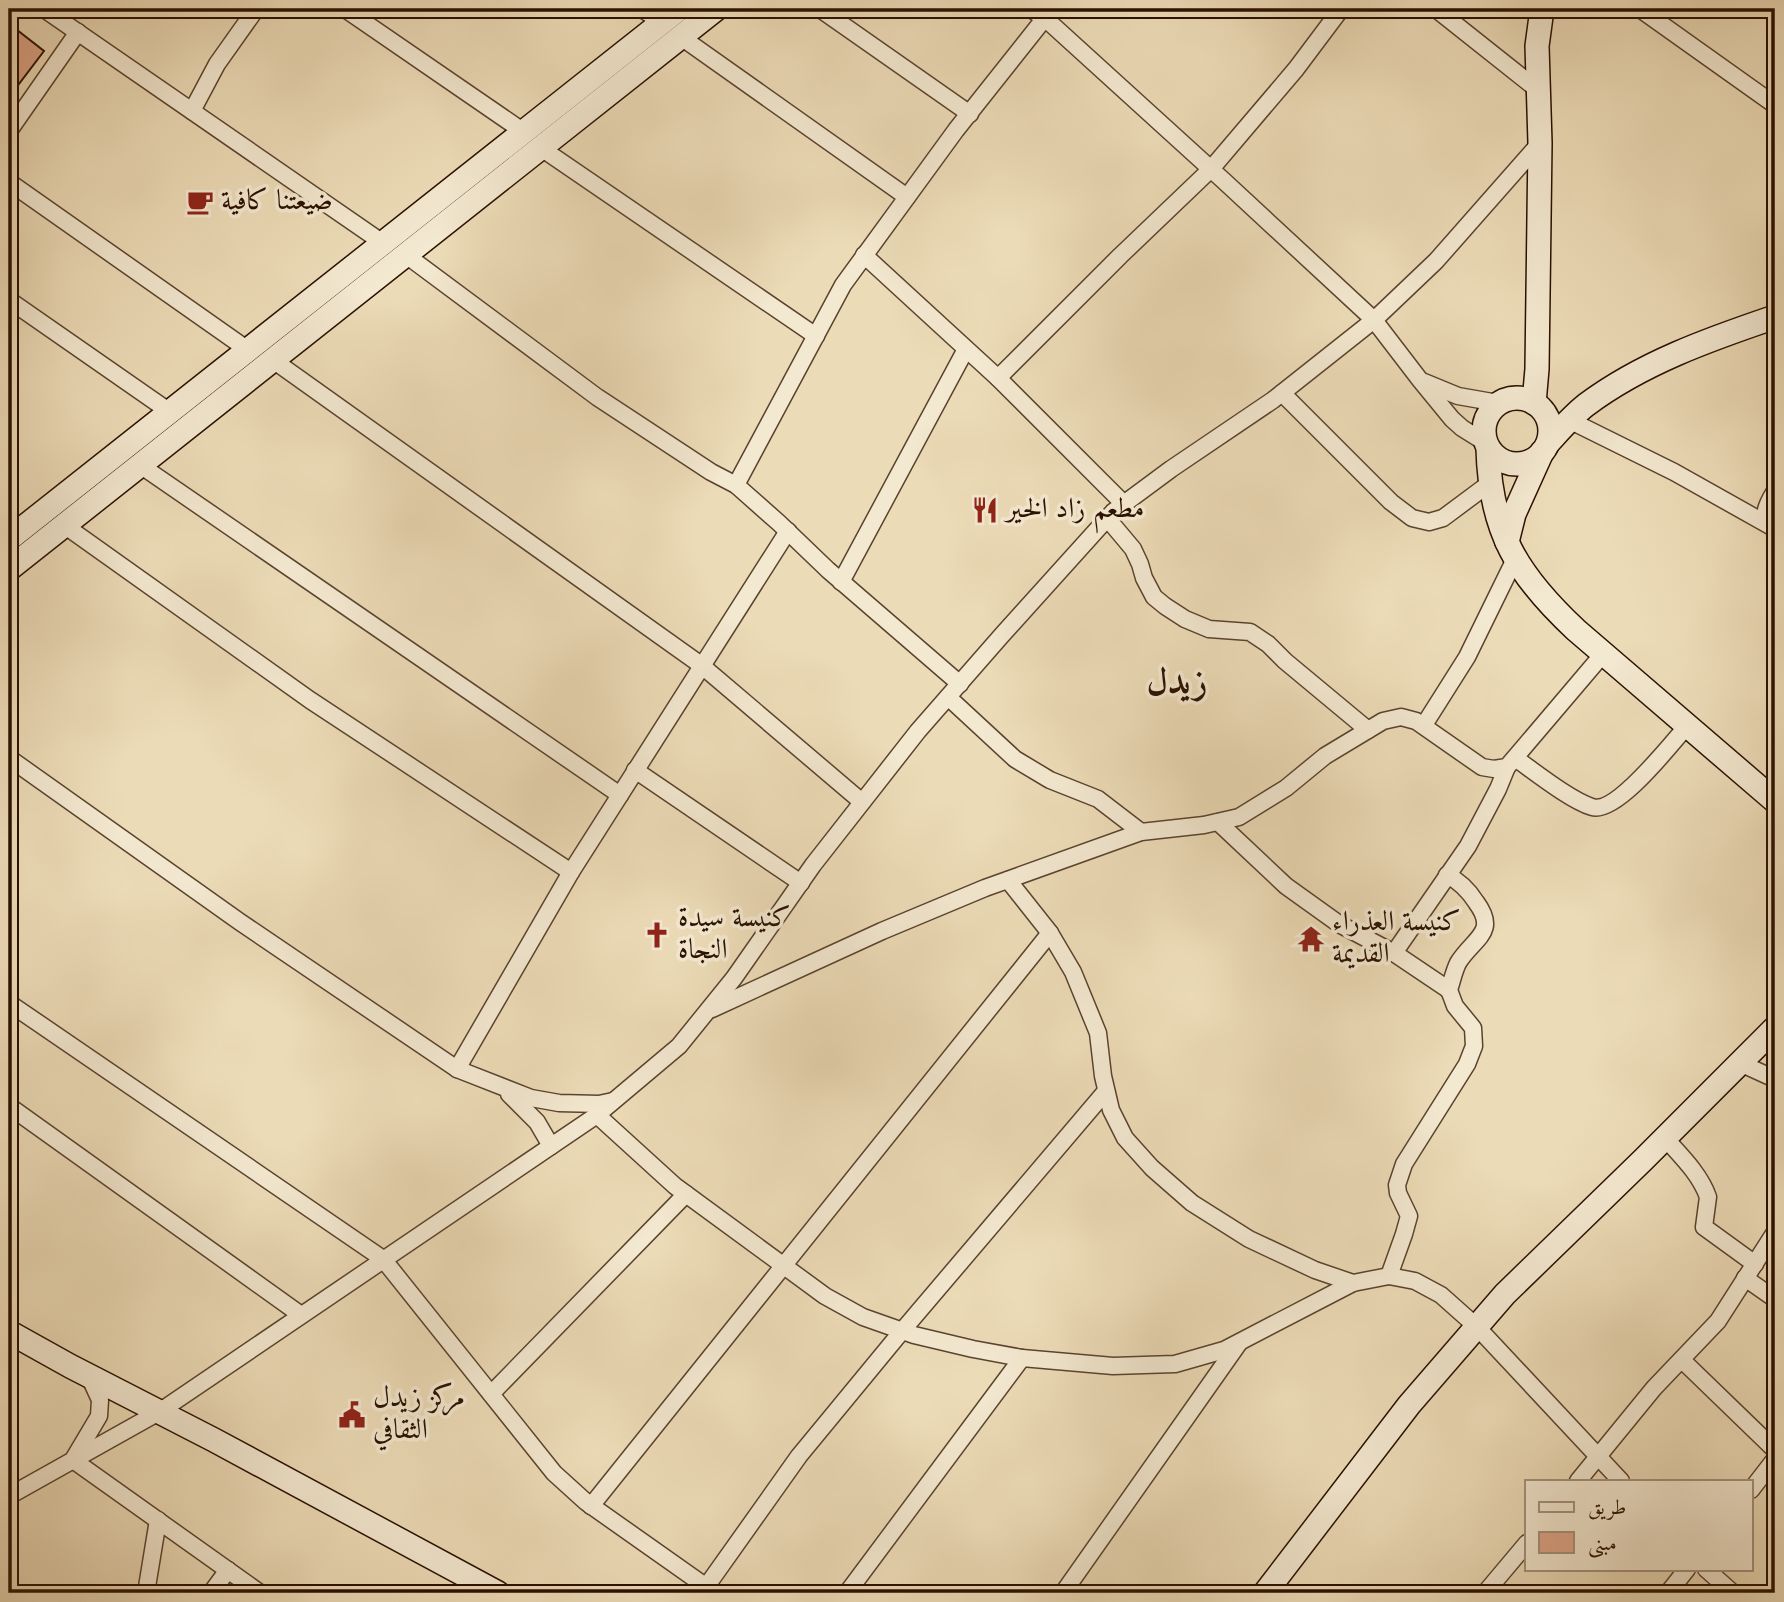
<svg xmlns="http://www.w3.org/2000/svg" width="1784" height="1602" viewBox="0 0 1784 1602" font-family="'Old Standard TT',Amiri,serif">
<rect width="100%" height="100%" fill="#ecdbb7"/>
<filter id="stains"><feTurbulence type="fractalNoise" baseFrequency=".00286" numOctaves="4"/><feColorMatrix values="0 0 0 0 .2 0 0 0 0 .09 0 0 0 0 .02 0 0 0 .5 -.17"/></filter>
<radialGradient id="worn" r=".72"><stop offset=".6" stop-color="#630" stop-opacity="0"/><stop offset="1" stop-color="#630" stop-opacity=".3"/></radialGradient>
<!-- building -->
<polygon fill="#dfa589" stroke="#2a1000" stroke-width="2" points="12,26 44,51 9,97 9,30"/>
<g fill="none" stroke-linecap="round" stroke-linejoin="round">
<!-- street casing -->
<g stroke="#5a432e" stroke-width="19">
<g id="street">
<polyline points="44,9 383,243"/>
<polyline points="345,9 524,132"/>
<polyline points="642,9 662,22"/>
<polyline points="820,9 970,114"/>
<polyline points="1031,9 1048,21 1224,181 1374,320 1420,380 1452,419 1462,428 1486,443"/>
<polyline points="1436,9 1538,90"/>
<polyline points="1640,9 1775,105"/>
<polyline points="681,37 907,197"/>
<polyline points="192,111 217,64 256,9"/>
<polyline points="9,131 78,32"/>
<polyline points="541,148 816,336"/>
<polyline points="9,182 248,350"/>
<polyline points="406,255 597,397 711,472 736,485 779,523 828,570 960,684"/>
<polyline points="864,255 998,378 1124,504"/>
<polyline points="9,300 170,412"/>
<polyline points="273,360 701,665 862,802"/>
<polyline points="998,378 1120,256 1211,169 1296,69 1341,9"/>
<polyline points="1424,382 1458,396 1498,403"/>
<polyline points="1282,393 1391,502 1412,518 1429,522 1443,518 1490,483"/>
<polyline points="1569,420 1674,472 1772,527"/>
<polyline points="140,465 620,795"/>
<polyline points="736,485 843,285 956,130 1052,9"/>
<polyline points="1107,518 1133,549 1140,564 1144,578 1154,597 1165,606 1185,619 1209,629 1250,632 1268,644 1285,661 1368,730"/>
<polyline points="64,525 310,700 571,872"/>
<path d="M1773,528C1760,515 1767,504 1775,491"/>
<polyline points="841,582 966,349"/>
<polyline points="948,697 1015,759 1050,780 1098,799 1141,832"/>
<polyline points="1424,725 1467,657 1515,559"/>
<polyline points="9,758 240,922 457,1069 531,1098 559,1103 599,1104 613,1101"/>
<path d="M1515,758C1535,772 1570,800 1592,807C1616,815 1671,744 1687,726"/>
<polyline points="635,770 801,883"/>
<polyline points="1218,822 1286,886 1339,924 1394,953 1449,990"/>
<polyline points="1008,880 1050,933 1073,972 1098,1033 1103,1076 1111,1110 1125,1138 1152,1168 1192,1203 1249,1239 1315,1270 1353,1283"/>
<polyline points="1394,953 1468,846 1498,789 1507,767"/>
<polyline points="9,1003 383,1259 554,1473 586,1502 715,1593"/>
<polyline points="712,1009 882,931 985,888 1141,832 1204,825 1239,817 1286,788 1325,756 1383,721 1401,717 1416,721 1482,767 1494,769 1507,767 1603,654"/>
<polyline points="1740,1063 1775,1079"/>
<polyline points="457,1069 571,872 788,531"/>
<polyline points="509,1094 537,1122 551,1146"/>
<polyline points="9,1106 301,1315"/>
<polyline points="597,1115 675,1186 825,1296 863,1317 914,1335 973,1349 1022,1358 1113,1366 1175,1364 1224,1350 1353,1283 1389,1276 1415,1281 1441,1295 1477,1327 1621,1481"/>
<path d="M1665,1138C1681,1156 1700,1174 1708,1197L1704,1227L1755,1264"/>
<path d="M1389,1276L1404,1234L1409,1216L1398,1193L1397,1185L1404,1164L1467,1064L1474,1046L1473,1028L1455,1006L1449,990C1452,981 1454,971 1458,963C1473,938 1499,933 1476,902C1469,891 1459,881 1447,875"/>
<polyline points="1745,1278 1775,1299"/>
<polyline points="1682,1360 1775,1450"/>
<polyline points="491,1394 686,1194"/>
<polyline points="74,1458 99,1416 100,1400 89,1376"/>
<polyline points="73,1460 260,1593"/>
<polyline points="1578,1481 1654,1388 1718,1321 1775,1232"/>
<polyline points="1751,1490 1775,1459"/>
<polyline points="9,1496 159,1412 597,1115 679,1046 734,978 813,865 918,731 1002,635 1113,512 1171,469 1273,400 1374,320 1436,261 1540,143"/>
<polyline points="591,1506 1050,933"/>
<polyline points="1706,1569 1733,1593"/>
<polyline points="706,1587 799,1456 902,1331 1106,1091"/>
<polyline points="146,1593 158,1520"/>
<polyline points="211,1593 228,1570"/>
<polyline points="847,1593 1022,1358"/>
<polyline points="1063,1593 1239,1343"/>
<polyline points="1485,1593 1527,1543"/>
<polyline points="1668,1593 1687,1569"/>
</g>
</g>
<!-- secondary casing -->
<g stroke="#2a1000" stroke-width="26">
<g id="secondary">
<circle cx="1517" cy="431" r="33"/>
<polyline points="1534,403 1537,369 1540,143 1537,46 1542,9"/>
<path d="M1548,443C1560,430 1572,416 1586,405C1642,363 1710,339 1775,317"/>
<path d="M1488,448C1490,531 1517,575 1576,630L1775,801"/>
<polyline points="9,539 679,9"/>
<polyline points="1507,542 1514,514 1542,452"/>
<polyline points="9,569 716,9"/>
<polyline points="9,1332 70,1366 214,1440 498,1593"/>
<polyline points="1265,1593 1409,1405 1505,1294 1643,1160 1775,1028"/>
</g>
</g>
<!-- street -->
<use href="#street" stroke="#f3e8d0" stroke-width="16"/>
<!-- secondary -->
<use href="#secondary" stroke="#f3e8d0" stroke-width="23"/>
</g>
<!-- icons -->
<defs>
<g id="cafe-bare" transform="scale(2.1)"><path d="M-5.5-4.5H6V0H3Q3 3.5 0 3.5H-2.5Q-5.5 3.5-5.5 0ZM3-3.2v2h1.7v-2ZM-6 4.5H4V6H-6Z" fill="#8f2418" stroke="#f3e8d0" stroke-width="2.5" paint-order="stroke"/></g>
<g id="restaurant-bare" transform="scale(2.1)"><path d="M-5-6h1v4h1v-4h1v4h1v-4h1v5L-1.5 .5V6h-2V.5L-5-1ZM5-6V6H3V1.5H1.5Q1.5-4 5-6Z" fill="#8f2418" stroke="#f3e8d0" stroke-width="2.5" paint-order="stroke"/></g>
<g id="church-bare" transform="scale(2.1)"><path d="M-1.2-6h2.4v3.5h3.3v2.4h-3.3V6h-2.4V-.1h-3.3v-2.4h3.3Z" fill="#8f2418" stroke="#f3e8d0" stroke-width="2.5" paint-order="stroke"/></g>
<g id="temple-bare" transform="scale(2.1)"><path d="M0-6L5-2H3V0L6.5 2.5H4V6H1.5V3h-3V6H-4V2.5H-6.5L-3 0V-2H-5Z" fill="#8f2418" stroke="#f3e8d0" stroke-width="2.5" paint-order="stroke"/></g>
<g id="civic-bare" transform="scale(2.1)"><path d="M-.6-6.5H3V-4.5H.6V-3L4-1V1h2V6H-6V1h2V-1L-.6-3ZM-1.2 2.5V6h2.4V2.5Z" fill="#8f2418" stroke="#f3e8d0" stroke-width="2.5" paint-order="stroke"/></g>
</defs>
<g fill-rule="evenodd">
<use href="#cafe-bare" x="200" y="202"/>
<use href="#restaurant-bare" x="985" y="510"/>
<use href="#church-bare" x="657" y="935"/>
<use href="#temple-bare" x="1311" y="939"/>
<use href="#civic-bare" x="352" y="1415"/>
</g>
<g text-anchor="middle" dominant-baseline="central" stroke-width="7" stroke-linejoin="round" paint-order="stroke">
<!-- poi labels -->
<g font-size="28" fill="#2a1000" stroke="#f3e8d0" text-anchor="start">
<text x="221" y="202">ضيعتنا كافية</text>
<text x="1006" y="510">مطعم زاد الخير</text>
<text x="678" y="919">كنيسة سيدة<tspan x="678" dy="32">النجاة</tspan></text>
<text x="1332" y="923">كنيسة العذراء<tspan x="1332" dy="32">القديمة</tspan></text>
<text x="373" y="1399">مركز زيدل<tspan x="373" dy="32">الثقافي</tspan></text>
</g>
<!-- district labels -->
<g font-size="35" font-weight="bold" fill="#2a1000" stroke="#f3e8d0">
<text x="1177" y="683">زيدل</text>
</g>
</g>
<!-- margin -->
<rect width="1784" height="1602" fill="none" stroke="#ecdbb7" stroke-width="35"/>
<rect x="10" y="10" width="1763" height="1581" fill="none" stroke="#2a1000" stroke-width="3.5"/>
<rect x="18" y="18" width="1749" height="1567" fill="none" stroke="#2a1000" stroke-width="2"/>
<!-- legend -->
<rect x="1525" y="1480" width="228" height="91" fill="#f3e8d0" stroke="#a3927d" stroke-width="2"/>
<rect x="1539" y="1502" width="35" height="10" fill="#f3e8d0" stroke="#a3927d" stroke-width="2"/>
<text x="1588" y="1514" font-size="21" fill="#2a1000">طريق</text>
<rect x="1539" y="1532" width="35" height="21" fill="#dfa589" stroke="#a3927d" stroke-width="2"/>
<text x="1588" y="1550" font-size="21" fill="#2a1000">مبنى</text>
<rect width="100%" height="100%" filter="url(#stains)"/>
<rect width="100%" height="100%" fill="url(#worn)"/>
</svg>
